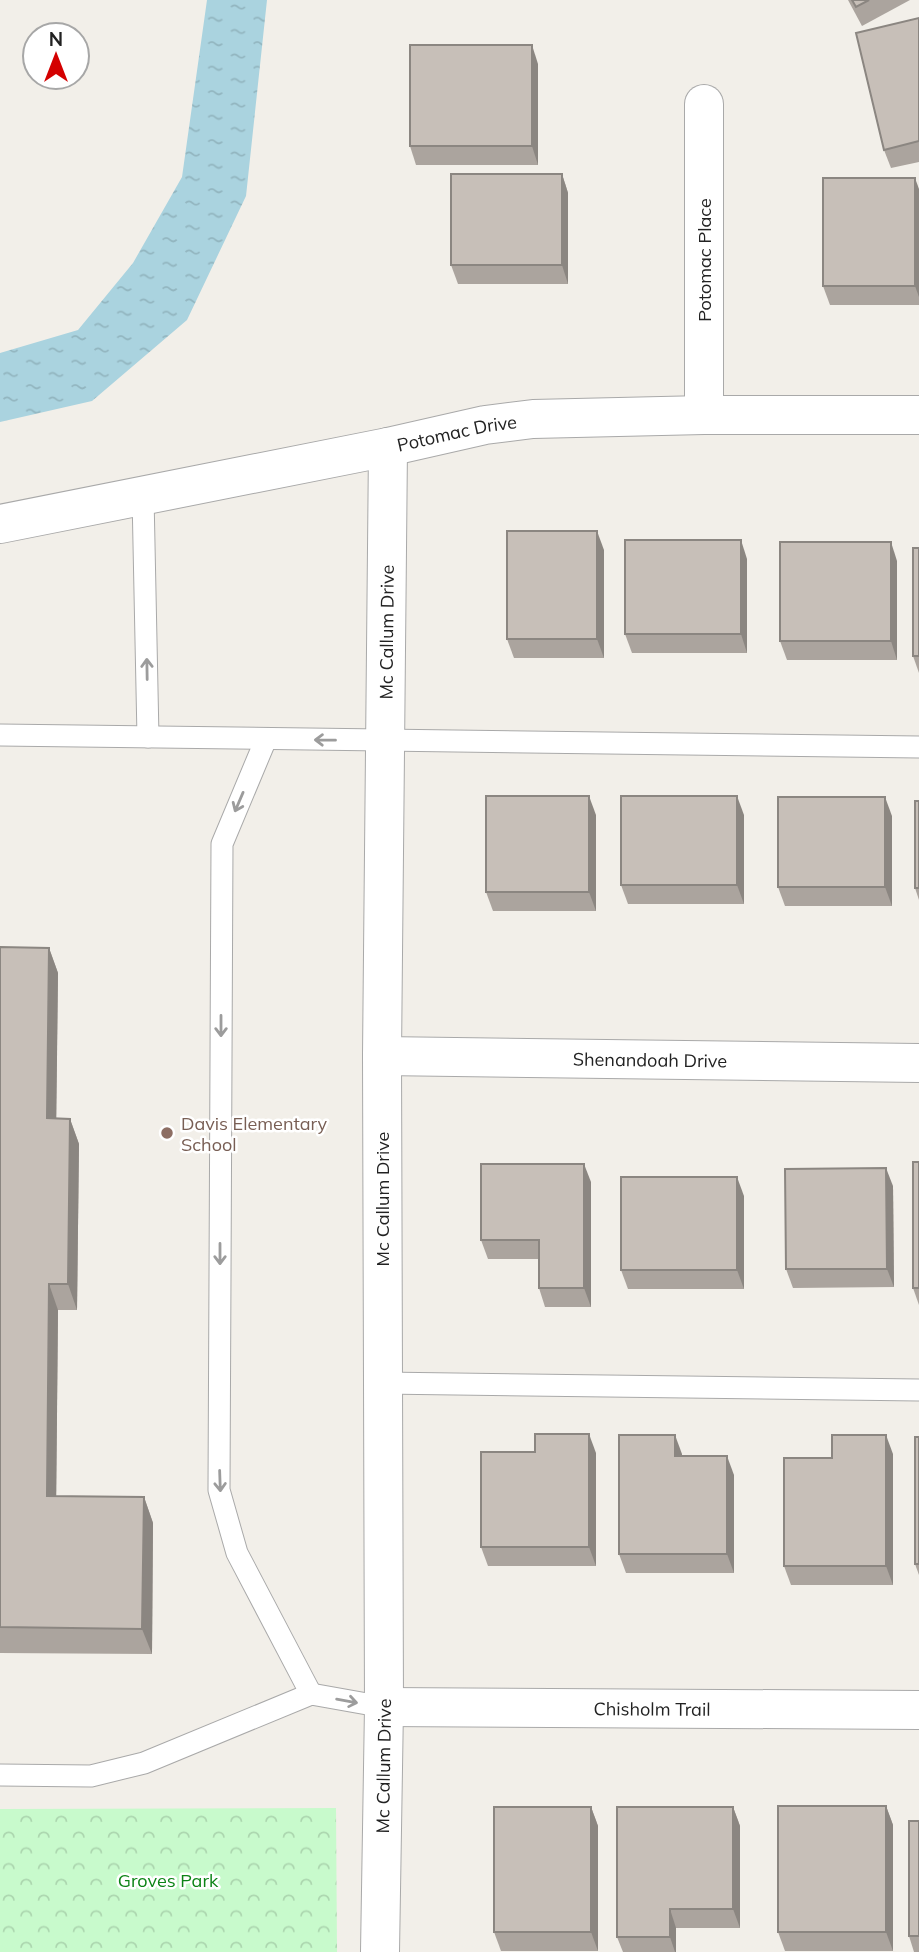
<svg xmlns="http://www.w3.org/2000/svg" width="919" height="1952" viewBox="0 0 919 1952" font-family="Mulish,sans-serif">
<defs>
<pattern id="park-crowns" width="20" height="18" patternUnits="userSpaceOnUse" patternTransform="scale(1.75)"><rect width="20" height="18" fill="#c8facc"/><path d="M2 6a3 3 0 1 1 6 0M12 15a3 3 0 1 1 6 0" fill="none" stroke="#acd6af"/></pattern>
<pattern id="water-ripples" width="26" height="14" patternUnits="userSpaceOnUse" patternTransform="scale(1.75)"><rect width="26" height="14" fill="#aad3df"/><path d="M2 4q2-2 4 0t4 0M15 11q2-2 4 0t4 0" fill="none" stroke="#92b5bf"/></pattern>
</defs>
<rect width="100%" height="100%" fill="#f2efe9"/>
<!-- park -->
<polygon fill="url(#park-crowns)" points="336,1808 337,1952 0,1952 0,1809"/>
<!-- water -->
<polygon fill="url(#water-ripples)" points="207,0 267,0 246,196 187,320 92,401 0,422 0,353 78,330 133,263 182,177"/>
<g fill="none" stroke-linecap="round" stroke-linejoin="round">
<!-- lane casing -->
<g stroke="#a9a9a9" stroke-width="23">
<g id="lane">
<polyline points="143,496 148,737"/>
<polyline points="0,735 919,747"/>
<polyline points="266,739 222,844 219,1490 237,1553 311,1694"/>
<polyline points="382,1383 919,1390"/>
<polyline points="0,1775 91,1776 144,1763 311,1694 384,1707"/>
</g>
</g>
<!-- street casing -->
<g stroke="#a9a9a9" stroke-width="40">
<g id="street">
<polyline points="704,104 704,415"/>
<path id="s1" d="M0,524L388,447L485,425L533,419L704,415H919"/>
<path id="s2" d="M382,1056L919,1063"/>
<path id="s3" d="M384,1707L919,1710"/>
<path id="s4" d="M380,1952L384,1707L382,1056L388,447"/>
</g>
</g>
<!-- lane -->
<use href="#lane" stroke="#fff" stroke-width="21"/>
<!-- street -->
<use href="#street" stroke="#fff" stroke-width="38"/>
</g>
<!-- wall -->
<g fill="#aba49e">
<polygon points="848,0 910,0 862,26"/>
<polygon points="919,18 919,162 891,168 884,150"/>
<polygon points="538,64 538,165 416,165 410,146"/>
<polygon points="562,174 568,193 568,284 458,284 451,265"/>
<polygon points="919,189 919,305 830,305 823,286"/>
<polygon points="919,548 919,673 913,656"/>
<polygon points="604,550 604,658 514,658 507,639"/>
<polygon points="747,559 747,653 632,653 625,634"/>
<polygon points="897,561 897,660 787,660 780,641"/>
<polygon points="919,801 919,900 915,888"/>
<polygon points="596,815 596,911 493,911 486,892"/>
<polygon points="744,815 744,904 628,904 621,885"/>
<polygon points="892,816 892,906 785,906 778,887"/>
<polygon points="0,947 49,948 58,973 56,1118 70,1119 79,1144 77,1310 58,1310 56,1496 144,1497 153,1523 152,1654 0,1653"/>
<polygon points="919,1162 919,1305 913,1288"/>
<polygon points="591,1182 591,1307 545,1307 539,1288 539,1259 488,1259 481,1240"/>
<polygon points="893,1186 894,1287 793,1288 786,1269"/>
<polygon points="744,1196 744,1289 628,1289 621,1270"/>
<polygon points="919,1437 919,1575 915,1564"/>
<polygon points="596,1453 596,1566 488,1566 481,1547"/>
<polygon points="682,1454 682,1456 734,1475 734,1573 626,1573 619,1554"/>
<polygon points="893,1454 893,1585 791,1585 784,1566 832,1458"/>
<polygon points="886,1806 893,1825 893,1951 785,1951 778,1932"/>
<polygon points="591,1807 598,1826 598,1951 501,1951 494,1932"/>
<polygon points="733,1807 740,1826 740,1928 676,1928 676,1952 623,1952 617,1937"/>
<polygon points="919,1821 919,1952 914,1952 909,1936"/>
</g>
<!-- shaded-wall -->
<g fill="#8b8681">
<polygon points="532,45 538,64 538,165 532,146"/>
<polygon points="562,174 568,193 568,284 562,265"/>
<polygon points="915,178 919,189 919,297 915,286"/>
<polygon points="597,531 604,550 604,658 597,639"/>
<polygon points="741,540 747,559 747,653 741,634"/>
<polygon points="891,542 897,561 897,660 891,641"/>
<polygon points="589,796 596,815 596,911 589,892"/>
<polygon points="737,796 744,815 744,904 737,885"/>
<polygon points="885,797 892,816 892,906 885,887"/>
<polygon points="49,948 58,973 56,1144 47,1118"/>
<polygon points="70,1119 79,1144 77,1310 68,1284"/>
<polygon points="584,1164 591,1182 591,1307 584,1288"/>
<polygon points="886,1168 893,1186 894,1287 887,1269"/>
<polygon points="737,1177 744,1196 744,1289 737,1270"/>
<polygon points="49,1284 58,1310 56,1521 47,1496"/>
<polygon points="589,1434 596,1453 596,1566 589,1547"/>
<polygon points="675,1435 682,1454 682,1475 675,1456"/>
<polygon points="886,1435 893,1454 893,1585 886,1566"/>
<polygon points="727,1456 734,1475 734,1573 727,1554"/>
<polygon points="144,1497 153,1523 152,1654 142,1629"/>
<polygon points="886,1806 893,1825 893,1951 886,1932"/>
<polygon points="591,1807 598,1826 598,1951 591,1932"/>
<polygon points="733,1807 740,1826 740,1928 733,1909"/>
<polygon points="670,1909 676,1928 676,1952 675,1952 670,1937"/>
</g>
<!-- building -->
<g fill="#c7bfb8" stroke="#8b8681" stroke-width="2">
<polygon points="852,0 869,0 856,7"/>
<polygon points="919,18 919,141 884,150 856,33"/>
<rect x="410" y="45" width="122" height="101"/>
<rect x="451" y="174" width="111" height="91"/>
<rect x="823" y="178" width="92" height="108"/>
<rect x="507" y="531" width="90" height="108"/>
<rect x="625" y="540" width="116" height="94"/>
<rect x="780" y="542" width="111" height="99"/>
<rect x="913" y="548" width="6" height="108"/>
<rect x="486" y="796" width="103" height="96"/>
<rect x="621" y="796" width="116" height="89"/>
<rect x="778" y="797" width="107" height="90"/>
<rect x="915" y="801" width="4" height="87"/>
<polygon points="0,947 49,948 47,1118 70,1119 68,1284 49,1284 47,1496 144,1497 142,1629 0,1627"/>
<rect x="913" y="1162" width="6" height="126"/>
<polygon points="481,1164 584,1164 584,1288 539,1288 539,1240 481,1240"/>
<polygon points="886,1168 887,1269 786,1269 785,1169"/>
<rect x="621" y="1177" width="116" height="93"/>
<polygon points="535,1434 589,1434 589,1547 481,1547 481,1452 535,1452"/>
<polygon points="619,1435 675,1435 675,1456 727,1456 727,1554 619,1554"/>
<polygon points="832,1435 886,1435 886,1566 784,1566 784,1458 832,1458"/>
<rect x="915" y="1437" width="4" height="127"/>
<rect x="778" y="1806" width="108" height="126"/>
<rect x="494" y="1807" width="97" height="125"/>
<polygon points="617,1807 733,1807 733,1909 670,1909 670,1937 617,1937"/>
<rect x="909" y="1821" width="10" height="115"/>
</g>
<!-- one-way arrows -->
<defs><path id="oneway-shaft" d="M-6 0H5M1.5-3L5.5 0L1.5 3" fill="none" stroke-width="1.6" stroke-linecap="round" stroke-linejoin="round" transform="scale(1.75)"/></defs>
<g stroke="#9c9c9c">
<use href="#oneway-shaft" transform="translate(147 669) rotate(-91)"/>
<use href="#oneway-shaft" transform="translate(325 740) rotate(-179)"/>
<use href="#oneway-shaft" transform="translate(239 802) rotate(113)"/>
<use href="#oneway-shaft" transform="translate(221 1026) rotate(90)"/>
<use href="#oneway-shaft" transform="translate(220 1254) rotate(90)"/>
<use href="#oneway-shaft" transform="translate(220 1481) rotate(88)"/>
<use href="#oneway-shaft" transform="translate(347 1701) rotate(10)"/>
</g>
<!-- markers -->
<circle fill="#8d6e63" stroke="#fff" stroke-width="2.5" cx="167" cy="1133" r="7"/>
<g text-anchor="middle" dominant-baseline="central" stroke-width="5" stroke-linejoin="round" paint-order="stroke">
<!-- street labels -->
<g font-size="18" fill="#222" stroke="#fff">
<text transform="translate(704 260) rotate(-90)">Potomac Place</text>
<text stroke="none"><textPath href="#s1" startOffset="466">Potomac Drive</textPath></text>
<text stroke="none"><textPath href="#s4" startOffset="1320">Mc Callum Drive</textPath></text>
<text stroke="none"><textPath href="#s2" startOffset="268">Shenandoah Drive</textPath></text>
<text transform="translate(382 1199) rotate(-90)">Mc Callum Drive</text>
<text stroke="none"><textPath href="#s3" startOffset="268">Chisholm Trail</textPath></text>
<text stroke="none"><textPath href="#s4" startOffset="186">Mc Callum Drive</textPath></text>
</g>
<!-- education labels -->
<g font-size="18" fill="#785e54" stroke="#fff" text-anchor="start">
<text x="181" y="1123">Davis Elementary<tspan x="181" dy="21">School</tspan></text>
</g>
<!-- park labels -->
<g font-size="18" fill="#0c8416" stroke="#fff">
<text x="168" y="1880">Groves Park</text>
</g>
</g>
<!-- north arrow -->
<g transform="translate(56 56)"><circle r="33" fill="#ffffff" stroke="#a7a7a7" stroke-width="2"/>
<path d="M0-5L12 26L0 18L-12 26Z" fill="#d40000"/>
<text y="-10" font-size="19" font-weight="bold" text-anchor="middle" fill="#222222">N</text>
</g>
</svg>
